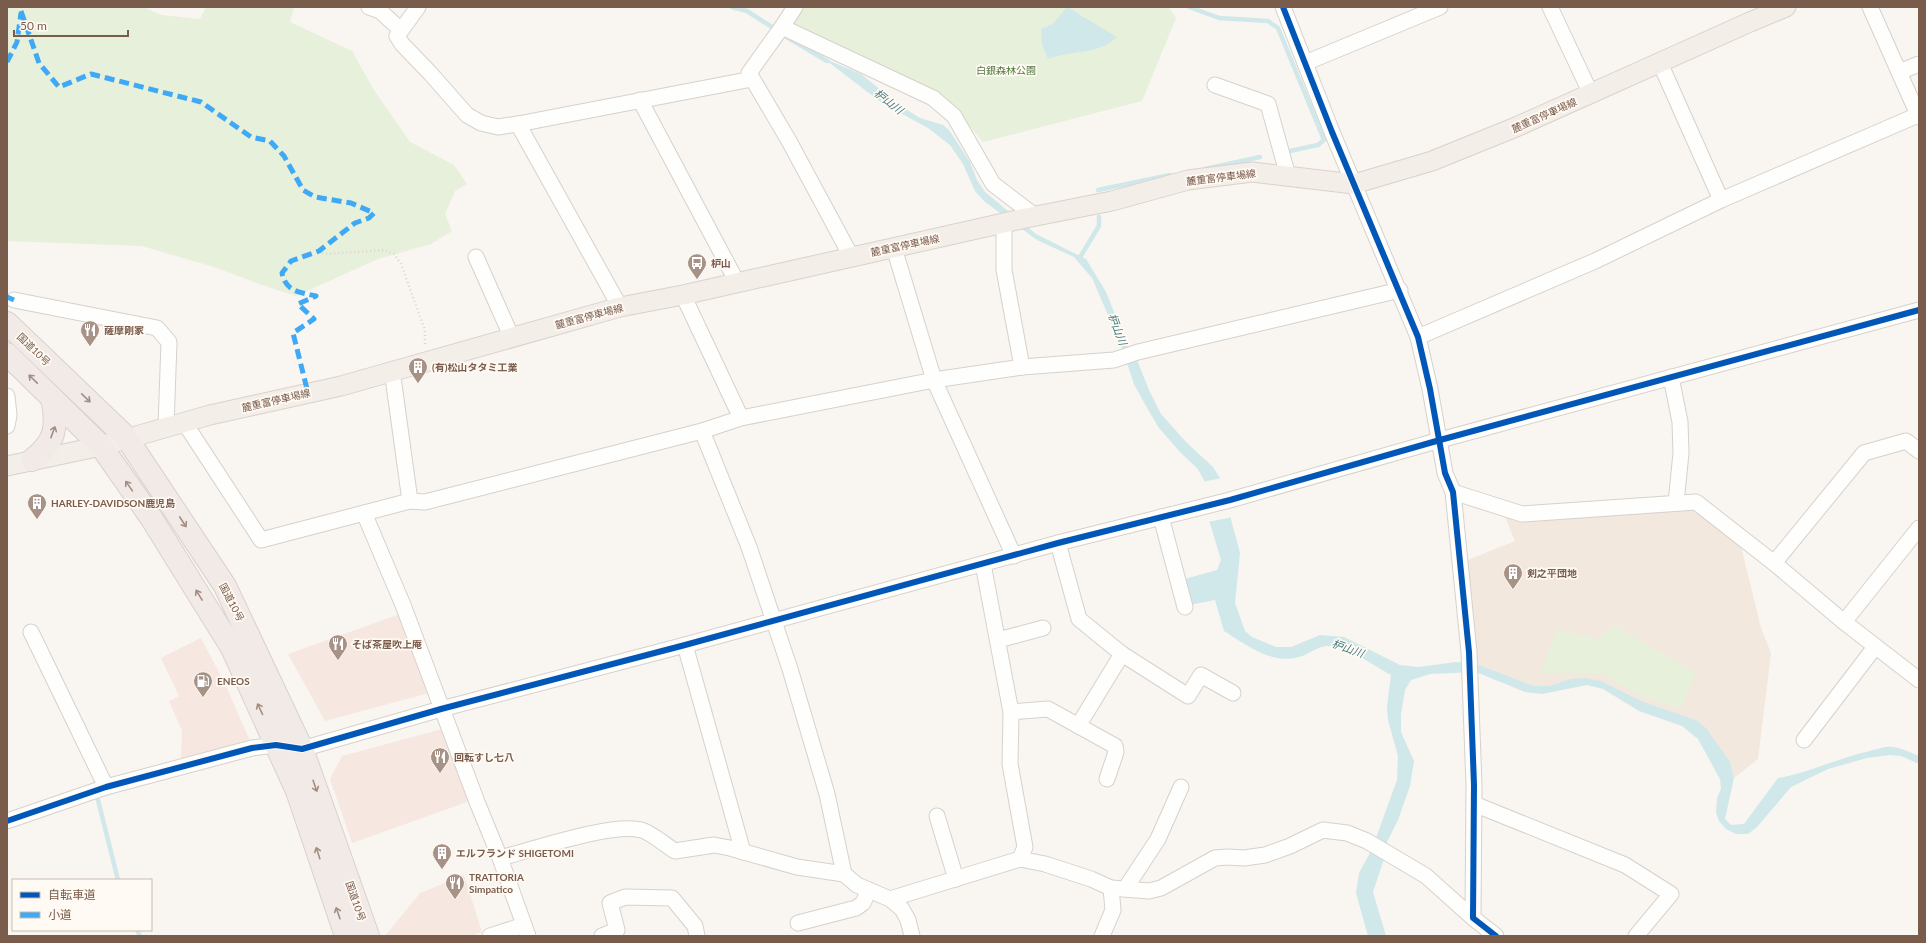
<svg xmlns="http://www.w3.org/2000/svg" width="1926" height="943" viewBox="0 0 1926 943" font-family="Lato,'Noto Sans JP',sans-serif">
<rect width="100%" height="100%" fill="#f9f5f0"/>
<!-- residential -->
<polygon fill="#f2e8de" points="1696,502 1738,534 1761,628 1771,653 1758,759 1734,778 1730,762 1696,720 1644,702 1601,681 1570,679 1549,686 1534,686 1474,663 1460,563 1515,541 1501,507"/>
<!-- commercial -->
<g fill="#f6e8e1">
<polygon points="400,614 429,693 325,721 288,654"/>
<polygon points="201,638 226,686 251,743 181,761 182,731 169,701 179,696 161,658"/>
<polygon points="442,729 470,801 352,843 330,779 342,756"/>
<polygon points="464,875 482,932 471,936 385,936 420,893"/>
</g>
<!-- green -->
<g fill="#e7f0db">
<polygon points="7,7 144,7 161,15 200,19 206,7 294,7 290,22 352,51 374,90 410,142 454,165 467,184 455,191 445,214 452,231 431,244 378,259 296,296 259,284 214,267 142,246 7,241"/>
<polygon points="802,7 1168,7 1176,18 1142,101 983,142 945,97 791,22"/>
<polygon points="1614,625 1696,673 1680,709 1637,694 1602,673 1541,673 1556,630 1599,639"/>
</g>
<!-- water -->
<g fill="#d0e8ea">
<path d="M1067,7L1117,37C1099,55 1070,50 1048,59L1042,44L1041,29L1053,24Z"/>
<path d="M823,58L861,74L899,105L920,118L943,125L949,130L970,162L977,180L985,192L1036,234L1086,259L1106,292L1128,347L1137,360L1149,390L1161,414L1187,443L1213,467L1220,478L1240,553L1235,603L1245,631L1252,637L1276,647H1291L1320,635L1344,637L1400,665L1419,667L1456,662L1474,663L1534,686H1549L1570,679L1586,678L1601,681L1644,702L1696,720L1706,728L1730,762L1734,778L1725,819L1731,825L1744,824L1778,778C1808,773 1836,759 1866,752C1875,750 1884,746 1893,747C1902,748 1911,753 1919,756V764L1901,756L1890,755L1867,758L1828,769L1791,787L1757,827L1748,834H1736L1726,829L1719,821L1716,813L1717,798L1721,789L1720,779L1698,739L1682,726L1639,711L1603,689L1587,685L1542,694L1525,692L1476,672L1430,674L1411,680L1405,690L1401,714V732L1414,761L1410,786L1398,820L1387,842L1385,856L1373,892L1386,936H1368L1356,893L1359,873L1372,849L1397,780L1398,756L1388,720L1387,707L1391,675C1371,664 1352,649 1328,646C1319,645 1308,655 1299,657C1272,665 1246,645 1224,631L1215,600L1190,605L1185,579L1217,570L1221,560L1209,520L1204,480L1197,468L1180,452L1159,428L1146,406L1134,384L1121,345L1092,278L1074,257L1037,240L985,202L975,191L963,164L950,145L928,128L882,103Z"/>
</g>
<!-- pier -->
<polygon fill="#f9f5f0" points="1222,478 1233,517 1208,522 1202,482"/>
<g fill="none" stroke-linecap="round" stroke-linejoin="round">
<!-- stream -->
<g stroke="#d0e8ea" stroke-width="4.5">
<polyline points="732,7 747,11 778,31"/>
<polyline points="1189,7 1219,18 1268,21 1278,28 1324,140 1318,145 1285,152"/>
<polyline points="785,36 827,61"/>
<polyline points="1205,169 1260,157"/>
<polyline points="1098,190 1170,175"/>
<polyline points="1079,259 1099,226 1099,217"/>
<polyline points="98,800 118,880"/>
<polyline points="137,930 140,936"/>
</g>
<!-- minor casing -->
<g stroke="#d7d1cb" stroke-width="17">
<g id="minor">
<polyline points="369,7 380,11 401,30"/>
<polyline points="418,7 397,36 402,44 430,73 467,115 481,123 498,127 518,124 620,307"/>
<polyline points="795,7 782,27 933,98 954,116 993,184 1035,216"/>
<polyline points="1283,7 1332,132 1418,337 1430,389 1445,473 1453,492 1469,652 1474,785 1473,918 1496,936"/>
<polyline points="1550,7 1591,94"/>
<polyline points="1870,7 1919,117"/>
<polyline points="782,27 749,73 789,141 851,256"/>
<polyline points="1305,63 1440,7"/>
<polyline points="1660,63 1721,200"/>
<polyline points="1899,72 1919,64"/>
<polyline points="1215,85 1268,104 1288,176"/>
<polyline points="640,100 737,282"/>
<polyline points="518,124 752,79"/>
<polyline points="894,248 934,380 1014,556"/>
<polyline points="476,257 512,338"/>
<polyline points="14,300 157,328 169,342 166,426"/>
<polyline points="1418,337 1595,261 1721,200 1918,115"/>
<polyline points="1022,367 1114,360 1138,352 1400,290"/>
<polyline points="392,370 410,501"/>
<polyline points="1671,377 1680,422 1681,453 1676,503"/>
<polyline points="7,396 9,415 7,426"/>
<polyline points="741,418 934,380 1022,367 1004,270 1004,223"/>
<polyline points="184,422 261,540 410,501 425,502 702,431 741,418 683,295"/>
<polyline points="702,431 749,547 790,669 827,794 844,874 857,885 890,899 902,909 908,920 912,936"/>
<polyline points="1919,451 1906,441 1864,453 1774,563 1844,622 1919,680"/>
<polyline points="1453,492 1522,514 1696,502 1774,563"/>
<polyline points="364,513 403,605 477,802 500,858 528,936"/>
<polyline points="1161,517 1185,607"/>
<polyline points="1058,543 1079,619 1122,654 1188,696 1201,675 1233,693"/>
<polyline points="1844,622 1919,528"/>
<polyline points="31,632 106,787"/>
<polyline points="998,640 1043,628"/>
<polyline points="685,645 743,852"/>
<polyline points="1011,712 1048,709 1115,746 1116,752 1107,779"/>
<polyline points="1078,726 1122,654"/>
<polyline points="1804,740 1875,647"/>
<polyline points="1474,804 1625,865 1671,894 1636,936"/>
<polyline points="937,816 956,879"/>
<polyline points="7,821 106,787 252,748 276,745 302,749 441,709 685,645 1058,543 1230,500 1440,440 1919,310"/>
<path d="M500,858C532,850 613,822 641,830C651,832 666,846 675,851L714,845L730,848L797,867L844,874"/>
<polyline points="1020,859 1045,864 1091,879 1111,888 1149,891 1161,888 1215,858 1227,857 1244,858 1265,855 1290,846 1323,830 1347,833 1367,841 1426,876 1473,918"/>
<polyline points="1125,889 1158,839 1181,787"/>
<polyline points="890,899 1020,859 1025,847 1010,764 1011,712 983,564"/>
<polyline points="798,923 856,908 863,903 869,890"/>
<polyline points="490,936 524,925"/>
<polyline points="602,936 617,930 610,903 625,897 672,898 695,926 697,936"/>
<polyline points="1102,936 1113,910 1111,888"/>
</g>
</g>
<!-- major casing -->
<g stroke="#dad1cc" stroke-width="21">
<polyline id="major" points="7,466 101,446 210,415 341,386 620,307 683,295 1026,218 1112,201 1188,180 1252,172 1354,184 1432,161 1516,127 1750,22 1786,7"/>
</g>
<!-- highway casing -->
<g stroke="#dad1cc" stroke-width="24">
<g id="highway">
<polyline points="7,323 126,437 225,586 302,749 368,936"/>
<polyline points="7,354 101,446 150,516 232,648 297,791 346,936"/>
<path d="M32,460C56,442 58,426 52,398"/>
</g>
</g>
<!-- path -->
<polyline stroke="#dcd5d0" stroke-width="2.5" stroke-dasharray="1 3" stroke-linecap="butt" points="319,251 325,254 384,250 394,254 401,264 425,330 425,346"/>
<!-- minor -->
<use href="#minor" stroke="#fefefd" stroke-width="15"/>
<!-- major -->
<use href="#major" stroke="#f3eee8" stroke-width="19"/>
<!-- highway -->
<use href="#highway" stroke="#f2eae7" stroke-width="22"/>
<!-- quiet -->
<g stroke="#3fa9f5" stroke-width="5" stroke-dasharray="10 5" stroke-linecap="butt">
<path d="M21,11L39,63L59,87L91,74L201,102L251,137L270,141L284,156L303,190L315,197L351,203L374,213L369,218L355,223L319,251L291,261L282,273C286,292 299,292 316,296L298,304L314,319L293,333L308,393"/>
<polyline points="7,62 17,42 21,13"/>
<polyline points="7,297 14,300"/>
</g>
<!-- cycleway casing -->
<g stroke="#fffaf3" stroke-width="8">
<g id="cycleway">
<polyline points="1283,7 1332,132 1418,337 1430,389 1445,473 1453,492 1469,652 1474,785 1473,918 1496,936"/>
<polyline points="7,821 106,787 252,748 276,745 302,749 441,709 685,645 1058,543 1230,500 1440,440 1919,310"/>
</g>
</g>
<!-- cycleway -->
<use href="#cycleway" stroke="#0057b8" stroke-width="6"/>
</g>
<!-- one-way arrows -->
<defs><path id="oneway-shaft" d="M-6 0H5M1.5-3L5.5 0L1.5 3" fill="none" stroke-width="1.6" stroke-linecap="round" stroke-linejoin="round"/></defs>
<g stroke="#a48e83">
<use href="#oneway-shaft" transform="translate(33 379) rotate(-136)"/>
<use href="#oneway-shaft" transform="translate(86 398) rotate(44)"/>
<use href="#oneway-shaft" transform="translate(53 432) rotate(-70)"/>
<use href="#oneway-shaft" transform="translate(129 486) rotate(-125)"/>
<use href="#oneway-shaft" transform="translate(183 522) rotate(57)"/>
<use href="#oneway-shaft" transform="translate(199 595) rotate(-122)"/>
<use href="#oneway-shaft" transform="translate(260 709) rotate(-115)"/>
<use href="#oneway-shaft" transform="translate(315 786) rotate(71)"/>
<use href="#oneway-shaft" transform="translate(318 853) rotate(-108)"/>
<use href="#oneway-shaft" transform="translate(338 913) rotate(-109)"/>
</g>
<!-- icons -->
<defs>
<g id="bus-pin" transform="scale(1)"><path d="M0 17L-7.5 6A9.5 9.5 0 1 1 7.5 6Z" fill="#a69286" stroke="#fffaf3"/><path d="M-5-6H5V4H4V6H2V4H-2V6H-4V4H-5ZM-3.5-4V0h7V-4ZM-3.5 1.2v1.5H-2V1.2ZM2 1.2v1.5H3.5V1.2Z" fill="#fff"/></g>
<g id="restaurant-pin" transform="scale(1)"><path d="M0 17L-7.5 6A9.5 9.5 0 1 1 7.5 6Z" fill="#a69286" stroke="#fffaf3"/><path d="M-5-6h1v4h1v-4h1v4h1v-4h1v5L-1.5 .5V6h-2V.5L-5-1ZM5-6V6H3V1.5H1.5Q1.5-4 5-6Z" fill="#fff"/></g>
<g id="building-pin" transform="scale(1)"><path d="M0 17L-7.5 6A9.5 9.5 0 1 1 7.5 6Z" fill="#a69286" stroke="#fffaf3"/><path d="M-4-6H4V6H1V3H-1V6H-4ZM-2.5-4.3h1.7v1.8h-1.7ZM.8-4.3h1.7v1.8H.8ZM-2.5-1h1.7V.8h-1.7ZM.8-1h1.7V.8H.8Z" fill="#fff"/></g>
<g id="fuel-pin" transform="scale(1)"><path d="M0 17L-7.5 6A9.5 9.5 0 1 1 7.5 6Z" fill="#a69286" stroke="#fffaf3"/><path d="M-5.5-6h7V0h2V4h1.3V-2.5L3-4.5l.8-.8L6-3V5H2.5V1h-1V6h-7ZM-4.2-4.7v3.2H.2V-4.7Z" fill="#fff"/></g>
</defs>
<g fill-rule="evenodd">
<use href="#bus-pin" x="697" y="263"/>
<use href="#restaurant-pin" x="90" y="330"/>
<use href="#building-pin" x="418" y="367"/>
<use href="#building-pin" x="37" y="503"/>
<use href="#building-pin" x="1513" y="573"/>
<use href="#restaurant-pin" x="338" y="644"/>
<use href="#fuel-pin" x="203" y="681"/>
<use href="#restaurant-pin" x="440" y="757"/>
<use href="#building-pin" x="442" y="853"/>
<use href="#restaurant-pin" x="455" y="883"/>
</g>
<g text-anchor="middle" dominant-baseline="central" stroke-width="3.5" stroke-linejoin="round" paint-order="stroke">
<!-- park labels -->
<g font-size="10" fill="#537a41" stroke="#fffaf3">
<text x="1006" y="70">白銀森林公園</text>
</g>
<!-- street labels -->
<g font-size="10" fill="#7a5c4d" stroke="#fffaf3">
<text transform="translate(1544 115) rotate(-24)">麓重富停車場線</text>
<text transform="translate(1221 177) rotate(-7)">麓重富停車場線</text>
<text transform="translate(905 245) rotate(-12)">麓重富停車場線</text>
<text transform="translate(589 316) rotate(-15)">麓重富停車場線</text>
<text transform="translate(34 349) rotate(44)">国道10号</text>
<text transform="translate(276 400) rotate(-13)">麓重富停車場線</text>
<text transform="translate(232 602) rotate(62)">国道10号</text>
<text transform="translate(356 901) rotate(71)">国道10号</text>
</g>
<!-- poi labels -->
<g font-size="10" font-weight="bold" fill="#7a5c4d" stroke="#fffaf3" text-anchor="start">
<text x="711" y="263">枦山</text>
<text x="104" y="330">薩摩剛家</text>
<text x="432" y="367">(有)松山タタミ工業</text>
<text x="51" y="503">HARLEY-DAVIDSON鹿児島</text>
<text x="1527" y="573">剣之平団地</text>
<text x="352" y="644">そば茶屋吹上庵</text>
<text x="217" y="681">ENEOS</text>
<text x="454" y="757">回転すし七八</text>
<text x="456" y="853">エルフランド SHIGETOMI</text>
<text x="469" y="877">TRATTORIA<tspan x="469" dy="12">Simpatico</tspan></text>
</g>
<!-- water labels -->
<g font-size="11" font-style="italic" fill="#437c86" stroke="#fffaf3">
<text transform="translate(889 101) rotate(38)">枦山川</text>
<text transform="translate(1118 329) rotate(69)">枦山川</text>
<text transform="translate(1348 648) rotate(20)">枦山川</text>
</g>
</g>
<!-- border -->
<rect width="1926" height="943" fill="none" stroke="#7a5c4d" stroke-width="16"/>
<!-- legend -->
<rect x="12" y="879" width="140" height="52" fill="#fffaf3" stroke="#cabbb1"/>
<rect x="20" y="892" width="20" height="6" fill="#0057b8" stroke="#cabbb1"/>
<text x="48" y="899" font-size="12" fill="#7a5c4d">自転車道</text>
<rect x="20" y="912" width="20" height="6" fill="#3fa9f5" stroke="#cabbb1"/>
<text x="48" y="919" font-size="12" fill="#7a5c4d">小道</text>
<!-- scale -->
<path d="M14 30v6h114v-6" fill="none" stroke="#7a5c4d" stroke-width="2"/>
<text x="20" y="30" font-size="12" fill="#7a5c4d" stroke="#fffaf3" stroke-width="3" paint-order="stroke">50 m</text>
</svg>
